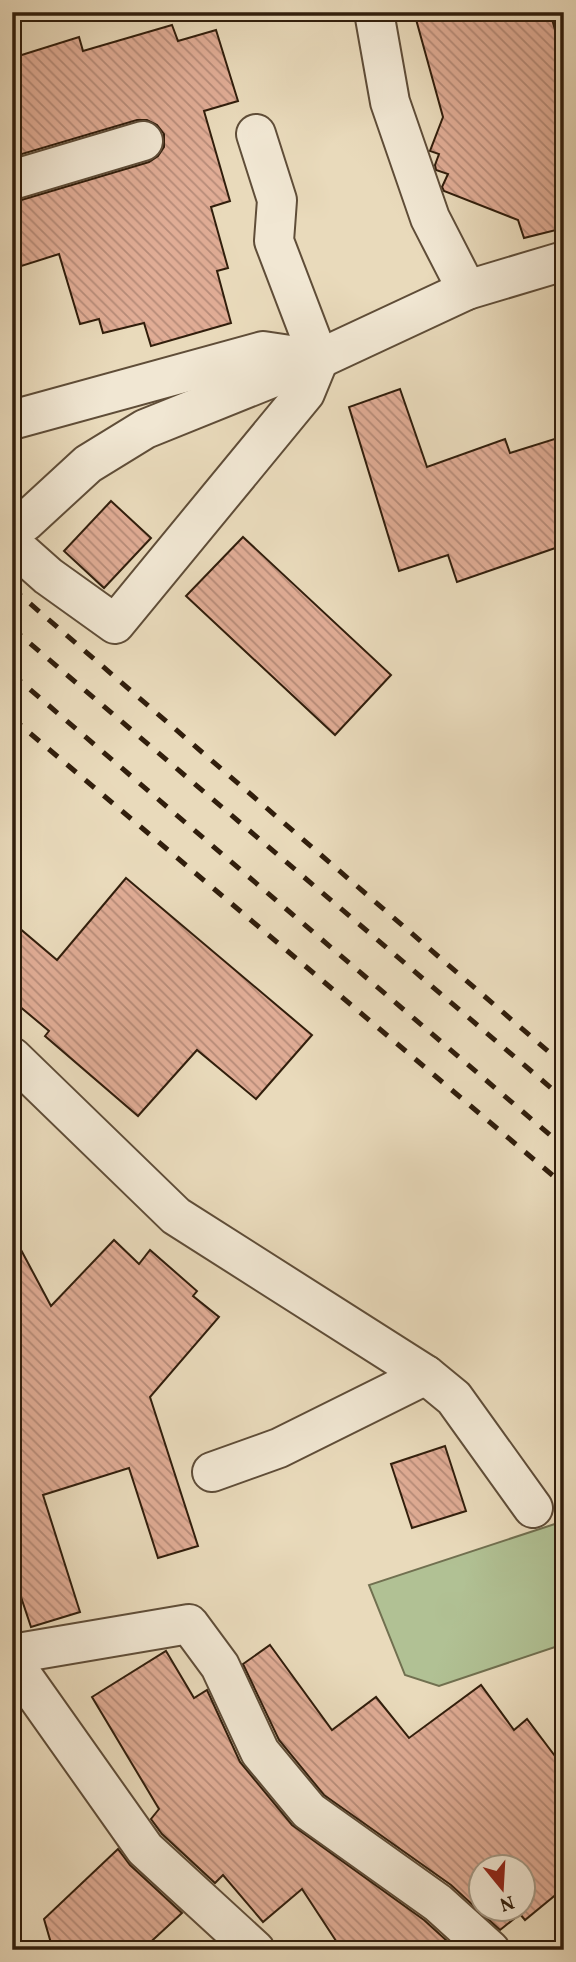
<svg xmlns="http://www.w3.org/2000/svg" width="576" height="1962" viewBox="0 0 576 1962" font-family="Vollkorn,serif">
<defs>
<pattern id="building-back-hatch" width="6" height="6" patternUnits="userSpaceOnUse" patternTransform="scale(1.75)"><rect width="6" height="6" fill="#e0ac95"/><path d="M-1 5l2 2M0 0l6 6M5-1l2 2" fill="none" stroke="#b68b78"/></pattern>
</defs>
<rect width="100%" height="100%" fill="#e9dabb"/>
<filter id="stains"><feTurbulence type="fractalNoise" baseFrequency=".00286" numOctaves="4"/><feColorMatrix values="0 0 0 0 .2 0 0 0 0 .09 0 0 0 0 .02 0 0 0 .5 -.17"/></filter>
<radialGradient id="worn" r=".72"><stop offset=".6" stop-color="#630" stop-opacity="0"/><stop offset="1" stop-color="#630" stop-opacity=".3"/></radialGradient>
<!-- green -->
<polygon fill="#b1c194" stroke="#717050" stroke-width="2" points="564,1521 564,1644 439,1686 405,1675 369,1585"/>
<!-- building -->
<g fill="url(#building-back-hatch)" stroke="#311e0c" stroke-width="2" fill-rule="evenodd">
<polygon points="414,12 550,12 564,62 564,228 524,238 518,220 444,191 442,187 448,174 436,170 435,165 439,154 430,151 443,117"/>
<polygon points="172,25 178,41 216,30 238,101 204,111 230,201 211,207 228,268 217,271 231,323 151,346 144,323 103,333 99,319 80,324 59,254 12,269 12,201 18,201 149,162 158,156 164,147 164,134 157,125 147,120 137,120 12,157 12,58 79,37 83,51"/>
<polygon points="400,389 427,467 505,439 510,453 564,436 564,545 457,582 448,555 399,571 349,407"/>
<polygon points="111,501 151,538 104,588 64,551"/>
<polygon points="243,537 391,675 335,735 186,596"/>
<polygon points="126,878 312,1035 256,1099 197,1050 138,1116 45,1036 49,1031 12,1000 12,922 57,960"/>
<polygon points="12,1233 51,1306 114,1240 139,1264 150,1250 197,1291 193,1296 219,1317 150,1397 198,1546 158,1558 129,1468 43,1495 80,1612 31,1627 12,1570"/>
<polygon points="445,1446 466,1511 412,1528 391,1464"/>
<path d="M270,1645L332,1730L376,1697L409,1738L481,1685L514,1730L527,1719L564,1768V1888L525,1920L520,1914L500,1930L451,1885L324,1795L279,1740L243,1664ZM481,1867H523V1909H481Z"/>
<polygon points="166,1651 194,1698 207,1690 240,1762 292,1825 424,1920 457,1950 342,1950 302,1889 263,1922 223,1875 215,1883 162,1834 151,1819 159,1809 92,1697"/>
<polygon points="118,1849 130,1865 182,1913 142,1950 53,1950 44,1919"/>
</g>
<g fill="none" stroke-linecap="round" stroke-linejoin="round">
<!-- minor casing -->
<g stroke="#5f4d38" stroke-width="42">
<g id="minor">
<polyline points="374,12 390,102 430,218 467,290"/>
<polyline points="12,180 143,141"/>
<polyline points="12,420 263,351 317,359"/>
<polyline points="25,522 88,464 145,429 319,359 467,290 564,261"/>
<polyline points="12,544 48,576 115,624 305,393 319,359 274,241 277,200 256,134"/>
<polyline points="12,1057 176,1216 426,1375 454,1398 533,1508"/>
<polyline points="212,1472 279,1448 426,1375"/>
<polyline points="12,1654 189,1624 220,1666 260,1752 309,1811 438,1903 490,1950"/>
<polyline points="12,1661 145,1849 255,1950"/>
</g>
</g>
<!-- minor -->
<use href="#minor" stroke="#f1e7d3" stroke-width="38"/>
<!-- rail -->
<g stroke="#311e0c" stroke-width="5" stroke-dasharray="12 12" stroke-linecap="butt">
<polyline points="12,588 564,1065"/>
<polyline points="12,628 564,1099"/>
<polyline points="12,674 564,1147"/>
<polyline points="12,718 564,1185"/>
</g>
</g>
<!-- margin -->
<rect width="576" height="1962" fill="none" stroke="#e9dabb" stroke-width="42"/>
<rect x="14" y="14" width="548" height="1934" fill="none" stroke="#311e0c" stroke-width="3.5"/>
<rect x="21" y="21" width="534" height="1920" fill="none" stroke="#311e0c" stroke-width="2"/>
<!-- north arrow -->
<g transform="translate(502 1888) rotate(162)"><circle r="33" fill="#f1e7d3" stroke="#a49783" stroke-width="2"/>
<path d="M0-5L12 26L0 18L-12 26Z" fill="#8f2418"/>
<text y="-10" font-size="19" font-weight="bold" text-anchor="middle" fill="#311e0c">N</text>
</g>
<rect width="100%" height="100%" filter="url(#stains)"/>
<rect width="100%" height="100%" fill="url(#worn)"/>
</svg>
